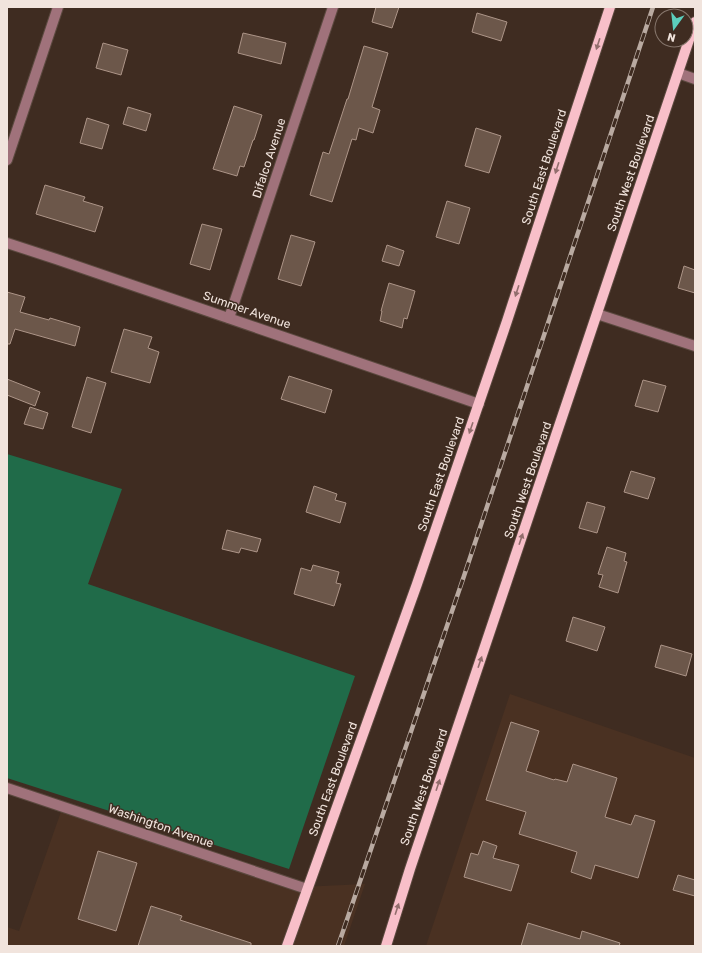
<svg xmlns="http://www.w3.org/2000/svg" width="702" height="953" viewBox="0 0 702 953" font-family="Rubik,sans-serif">
<rect width="100%" height="100%" fill="#3f2c21"/>
<!-- built -->
<g fill="#4a3122">
<polygon points="510,694 695,758 695,946 426,946"/>
<polygon points="63,806 301,887 365,884 344,946 7,946 7,927 19,931"/>
</g>
<!-- green -->
<polygon fill="#206b49" points="7,454 122,489 88,584 355,676 289,869 7,778"/>
<!-- building -->
<g fill="#6c574a" stroke="#ad9588">
<polygon points="376,7 399,7 392,28 372,22"/>
<polygon points="477,13 507,22 501,41 472,32"/>
<polygon points="243,33 286,43 281,64 238,53"/>
<polygon points="103,43 128,50 121,75 96,68"/>
<polygon points="364,46 388,53 372,107 380,110 373,133 359,128 356,140 352,139 332,202 310,195 323,152 329,154 347,99 348,99"/>
<polygon points="234,106 262,115 254,140 253,140 244,167 240,166 237,176 213,169"/>
<polygon points="128,107 151,114 146,131 123,124"/>
<polygon points="87,118 109,125 102,149 80,143"/>
<polygon points="476,128 501,136 489,173 465,166"/>
<polygon points="45,185 85,197 83,201 103,207 95,232 36,214"/>
<polygon points="447,201 470,208 459,244 436,237"/>
<polygon points="202,224 222,229 210,270 190,264"/>
<polygon points="291,235 315,242 301,286 278,279"/>
<polygon points="387,245 404,251 399,266 382,261"/>
<polygon points="684,266 695,270 695,293 678,288"/>
<polygon points="389,283 415,291 407,319 404,318 402,328 380,321 382,311 381,311"/>
<polygon points="7,292 25,297 20,312 49,320 50,318 80,327 75,346 15,329 10,344 7,344"/>
<polygon points="124,329 152,337 148,348 159,352 150,383 111,372"/>
<polygon points="289,376 332,390 325,413 281,399"/>
<polygon points="87,377 106,383 91,433 72,427"/>
<polygon points="7,379 40,392 35,406 7,395"/>
<polygon points="643,380 666,386 658,412 635,406"/>
<polygon points="30,407 48,413 43,429 24,424"/>
<polygon points="631,471 655,478 648,499 624,492"/>
<polygon points="314,486 337,494 335,500 346,503 340,523 306,512"/>
<polygon points="587,502 605,507 597,533 579,528"/>
<polygon points="227,530 261,539 257,552 241,548 239,553 222,549"/>
<polygon points="607,547 626,553 624,561 627,562 618,593 599,587 603,575 598,574"/>
<polygon points="313,565 339,572 336,583 341,584 334,606 294,594 301,568 311,571"/>
<polygon points="573,617 605,627 597,651 566,641"/>
<polygon points="661,645 692,654 686,676 655,667"/>
<polygon points="511,722 539,731 526,771 554,780 555,779 567,782 573,764 617,778 605,817 631,825 635,815 655,821 638,878 595,865 591,879 571,872 577,852 519,834 526,812 486,800"/>
<polygon points="483,841 497,846 493,858 519,865 511,891 464,877 471,853 478,855"/>
<polygon points="98,851 137,863 116,931 78,919"/>
<polygon points="678,875 695,880 695,896 673,890"/>
<polygon points="151,906 182,916 180,920 251,943 251,946 138,946"/>
<polygon points="528,923 580,939 582,931 620,943 619,946 521,946"/>
</g>
<g fill="none" stroke-linecap="round" stroke-linejoin="round">
<!-- minor casing -->
<g stroke="#5b493f" stroke-width="12">
<g id="minor">
<polyline points="678,73 695,79"/>
<polyline points="7,160 58,7"/>
<polyline points="7,243 56,259 479,404"/>
<polyline points="597,314 695,346"/>
<polyline points="229,318 333,7"/>
<polyline points="7,788 307,889"/>
</g>
</g>
<!-- major casing -->
<g stroke="#5b493f" stroke-width="12">
<g id="major">
<polyline points="287,946 417,584 507,321 610,7"/>
<polyline points="386,946 410,869 695,22"/>
</g>
</g>
<!-- minor -->
<use href="#minor" stroke="#a0727b" stroke-width="10"/>
<!-- major -->
<use href="#major" stroke="#f8bfc9" stroke-width="10"/>
<!-- rail casing -->
<g stroke="#b9aaa1" stroke-width="4.5">
<polyline id="rail" points="338,946 464,576 653,7"/>
</g>
<!-- rail -->
<use href="#rail" stroke="#3f2c21" stroke-width="3" stroke-dasharray="9" stroke-linecap="butt"/>
</g>
<!-- one-way arrows -->
<defs><path id="oneway-solid" d="M-6-.8H1V-3.2L6.5 0L1 3.2V.8H-6Z"/></defs>
<g fill="#926e6d">
<use href="#oneway-solid" transform="translate(598 44) rotate(108)"/>
<use href="#oneway-solid" transform="translate(557 168) rotate(108)"/>
<use href="#oneway-solid" transform="translate(517 291) rotate(108)"/>
<use href="#oneway-solid" transform="translate(471 428) rotate(109)"/>
<use href="#oneway-solid" transform="translate(521 539) rotate(-71)"/>
<use href="#oneway-solid" transform="translate(480 662) rotate(-71)"/>
<use href="#oneway-solid" transform="translate(438 785) rotate(-71)"/>
<use href="#oneway-solid" transform="translate(397 909) rotate(-72)"/>
</g>
<g text-anchor="middle" dominant-baseline="central" stroke-width="3" stroke-linejoin="round" paint-order="stroke">
<!-- street labels -->
<g font-size="12" fill="#f1e4dd" stroke="#3f2c21">
<text transform="translate(269 158) rotate(-72)">Difalco Avenue</text>
<text transform="translate(544 167) rotate(-72)">South East Boulevard</text>
<text transform="translate(631 173) rotate(-71)">South West Boulevard</text>
<text transform="translate(247 310) rotate(19)">Summer Avenue</text>
<text transform="translate(441 474) rotate(-71)">South East Boulevard</text>
<text transform="translate(528 480) rotate(-71)">South West Boulevard</text>
<text transform="translate(333 779) rotate(-70)">South East Boulevard</text>
<text transform="translate(424 787) rotate(-71)">South West Boulevard</text>
<text transform="translate(161 826) rotate(19)">Washington Avenue</text>
</g>
</g>
<!-- border -->
<rect width="702" height="953" fill="none" stroke="#f1e4dd" stroke-width="16"/>
<!-- north arrow -->
<g transform="translate(674 28) rotate(195)"><circle r="19" fill="#3f2c21" stroke="#86766c"/>
<path d="M0-3L7 15L0 10L-7 15Z" fill="#5bcebc"/>
<text y="-6" font-size="11" font-weight="bold" text-anchor="middle" fill="#f1e4dd">N</text>
</g>
</svg>
